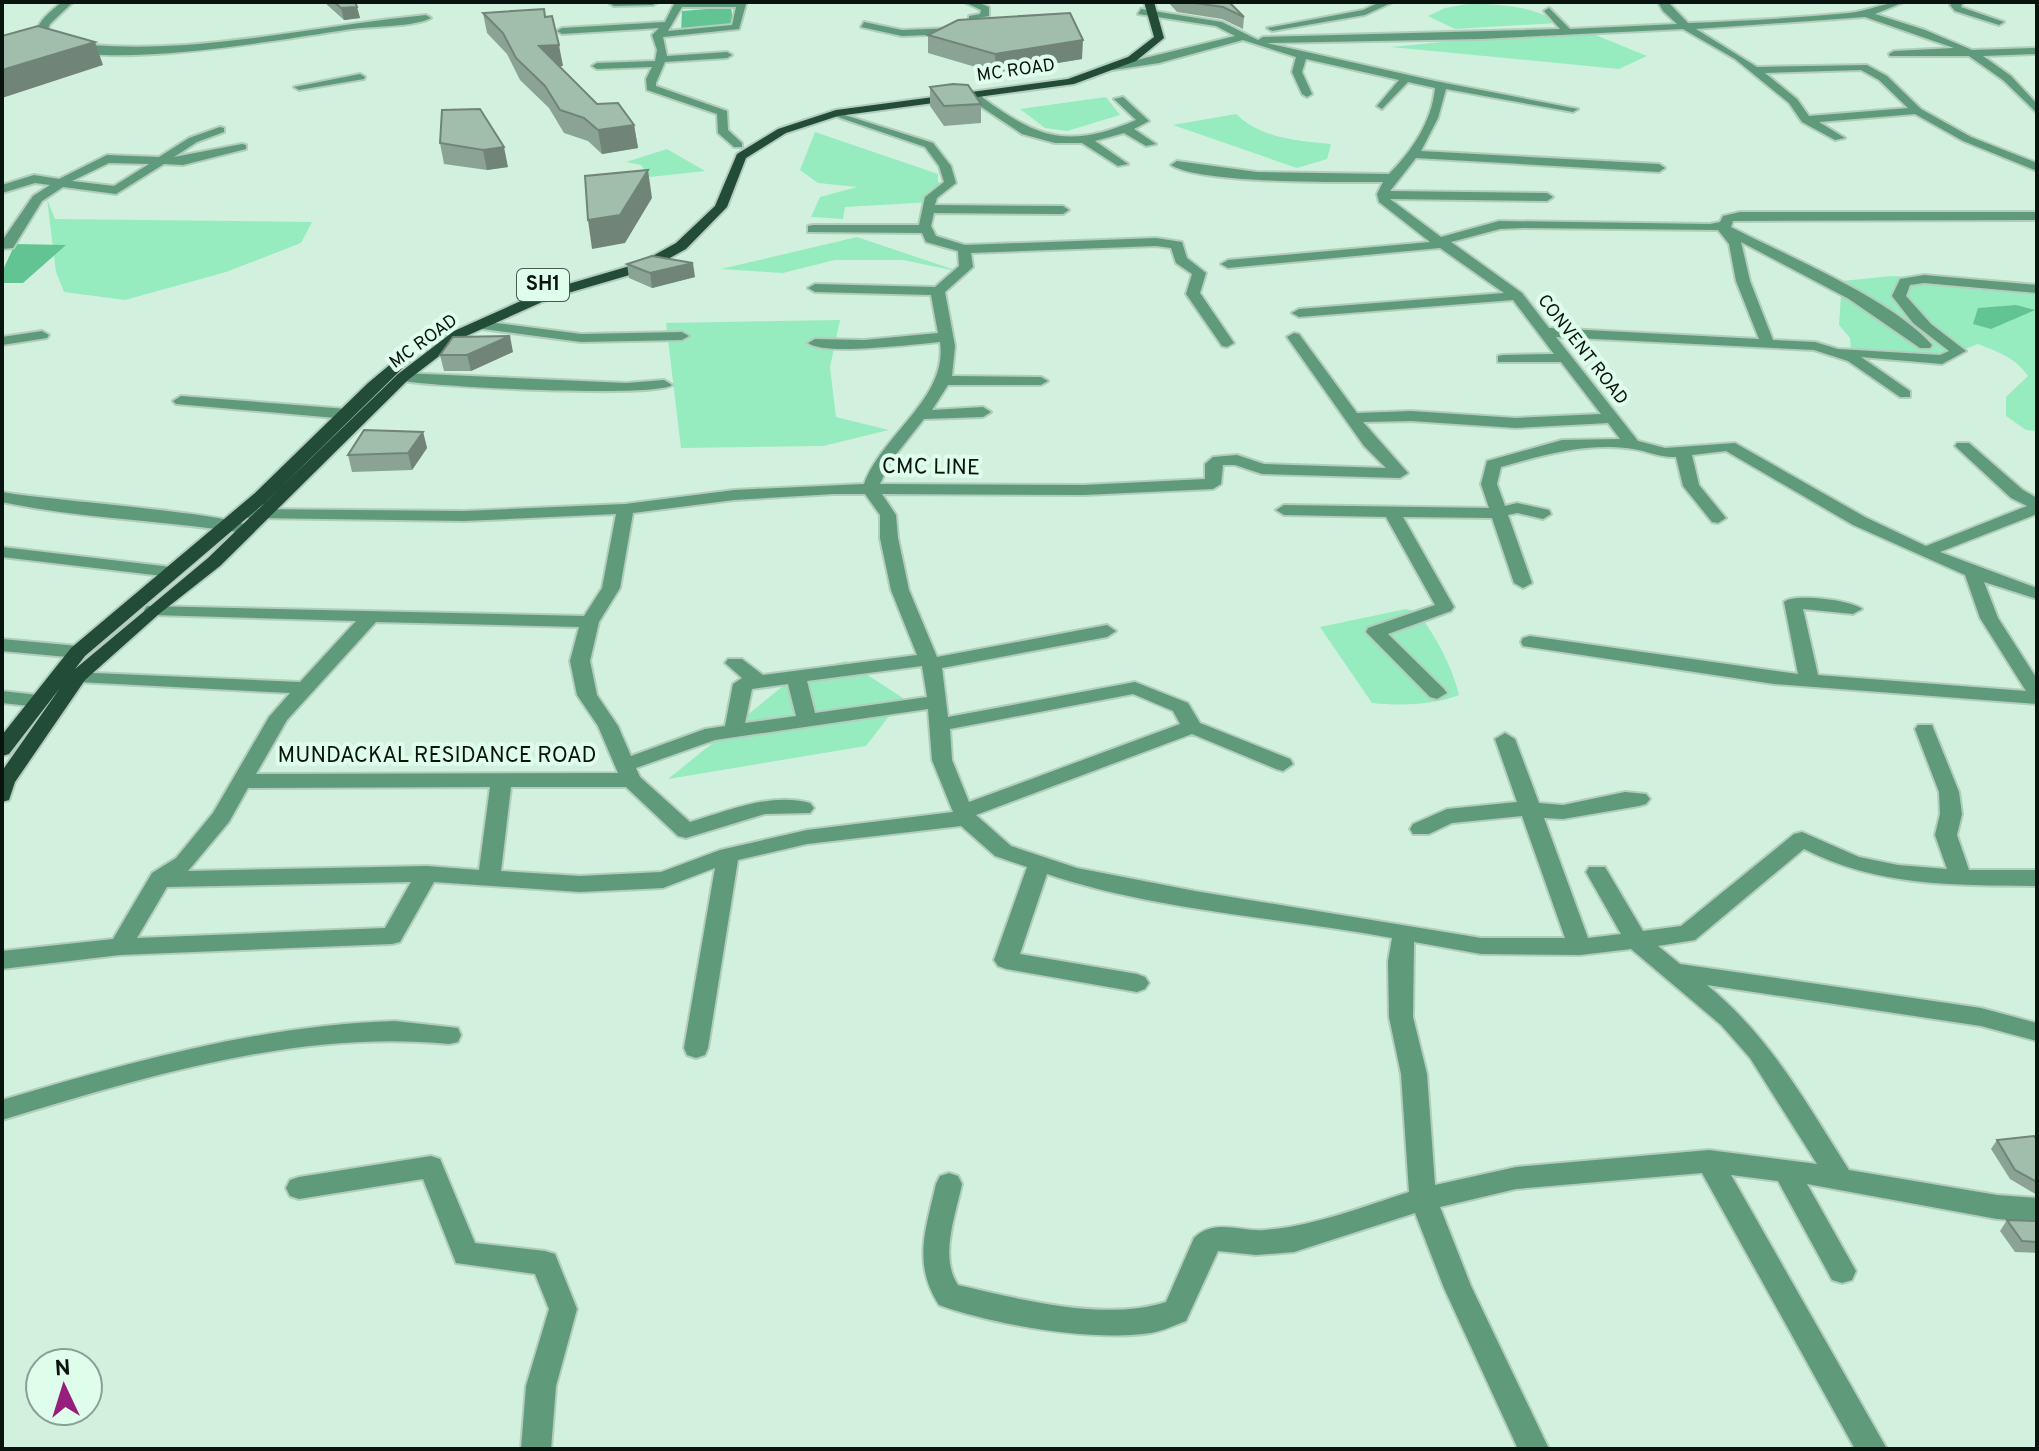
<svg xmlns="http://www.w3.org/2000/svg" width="2039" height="1451" viewBox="0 0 2039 1451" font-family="Overpass,sans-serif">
<rect width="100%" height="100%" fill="#d2f0de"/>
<!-- green -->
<g fill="#96ecbe">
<path d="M1473,3C1500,5 1536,6 1558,23L1455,29L1428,16L1445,8Z"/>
<polygon points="1553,31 1593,34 1647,56 1619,69 1391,47"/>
<polygon points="1106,97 1120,115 1067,131 1045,128 1020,109"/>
<path d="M1236,114C1260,138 1298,141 1331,144L1327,159L1297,168L1173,125Z"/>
<polygon points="815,132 938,174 938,182 952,188 933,202 845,207 843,219 811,217 820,197 857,187 818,183 800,170"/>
<polygon points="667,149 705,171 650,177 641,165 626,162"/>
<polygon points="47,199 55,219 312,222 301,243 226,272 125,300 64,292 56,272"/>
<polygon points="857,237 961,272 903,260 835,260 783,273 721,269"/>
<path d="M1892,276L2037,286V431L2026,430L2006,416V397L2028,376C2016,358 1998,352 1978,344L1953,354L1944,361C1911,363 1881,365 1851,352L1850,338L1839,325L1842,281Z"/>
<polygon points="840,320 830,367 836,417 889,430 823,446 681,448 666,323"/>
<path d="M1406,609L1418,612C1436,638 1451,663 1459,695C1432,705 1402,706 1372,703L1320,627Z"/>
<polygon points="846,661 903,698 866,746 668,779 798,674"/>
</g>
<!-- water -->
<g fill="#62c492">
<polygon points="731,7 734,29 681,33 682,11"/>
<polygon points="15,244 66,245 23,283 2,283 2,272"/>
<polygon points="2016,305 2035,310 1991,329 1973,324 1978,308"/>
</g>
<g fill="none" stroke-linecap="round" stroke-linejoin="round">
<!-- minor casing -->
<g stroke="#b2cdbd" stroke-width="4">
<g id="minor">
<path d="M62,2H73L50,24L45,37L50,40C164,59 277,33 390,19L426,15L431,18C415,27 373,26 352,29C288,38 86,76 36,40C34,23 50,12 62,2Z"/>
<polygon points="658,2 653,5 614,6 609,3"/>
<path d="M675,2L746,4L739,29L663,37L667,56L727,52L732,55L727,58L665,62L656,83V86L727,111L728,130L742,143V147H734L718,133L717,114L647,90L646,79L652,67L597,69L592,66L597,63L655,61L657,50L652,35L659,28L562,34L557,31L562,28L665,22ZM682,7H736L732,25L668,31Z"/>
<polygon points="964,2 977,2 989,7 989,16 969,20 969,16 980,14 981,10"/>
<polygon points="1380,2 1393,2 1365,15 1272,31 1267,28 1363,10"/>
<path d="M1658,2H1668L1688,23C1742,21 1795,18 1849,13C1868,11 1885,2 1904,2L1875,14L1925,30L1972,50L2037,48V54L1983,56L2011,76L2037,104V113L2003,80L1969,56H1890L1889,54L1894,51L1954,48L1865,17L1696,29L1757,67L1867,65L1887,76L1921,109L1971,137L2037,163V171L1963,141L1915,114L1819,122L1845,138L1835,140L1802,122L1789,103L1735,59L1683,29L1481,39L1267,43L1435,81L1578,109L1573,112L1446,89L1438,118L1421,151L1659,164L1665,168L1659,172L1416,158L1390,191L1547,193L1553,197L1547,201L1390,199L1441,237L1499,221L1710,224L1720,222L1723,216L1740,212H2037V220L1733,221L1731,227C1787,256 1892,299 1932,345L1930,348H1920L1849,299L1741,242L1750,281L1773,340L1815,342L1838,349L1940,355L1949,351L1913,323L1892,296L1900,279L1924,275L2037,285V293L1924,283L1910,285L1906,296L1931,324L1966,351L1942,364L1861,357L1910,391V397H1900L1848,361L1814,350L1556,337L1638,441L1665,448L1735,443L1865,517L1926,546L2027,506L2011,498L1955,446L1957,443H1969L2023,490L2037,498V514L1940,552L2037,588V599L1984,582L1998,618L2037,679V704L1774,684L1523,646L1521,642L1523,638L1530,636L1798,674L1784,602C1793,593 1852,600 1862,609L1853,614L1803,609L1818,675L2026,691L1980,618L1965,575L1853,525L1726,451L1692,455L1699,485L1726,518L1718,523L1712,522L1683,486L1676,457C1660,458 1648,451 1633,449C1588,442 1543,455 1501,467L1497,484L1505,506L1517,503L1549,510L1551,514L1543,519L1517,513L1508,515L1532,583L1523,588L1514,583L1492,518L1403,517L1454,607L1451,611L1388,634L1444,689L1447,693L1437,699L1430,697L1366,632L1368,628L1435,605L1386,517L1284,515L1276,510L1284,505L1489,508L1481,484L1487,461L1562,440L1620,439L1608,423L1516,428L1411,421L1363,422L1408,473L1400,478L1262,474L1235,465H1223L1221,484L1213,489L1084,495L882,494L896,515L898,538L909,590L937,657L1107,625L1116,631L1107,637L942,668L948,717L1135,682L1188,703L1200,723L1290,759L1293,764L1283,771L1276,769L1192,734L976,815L1011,846L1077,868L1195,891L1481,938H1565L1522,816L1452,823L1429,834H1413L1410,829L1413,824L1447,809L1517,802L1495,739L1505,733L1515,739L1539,803L1563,805L1625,792L1646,794L1650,799L1646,804L1639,806L1563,819L1544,818L1588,938L1621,934L1586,872L1589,867H1605L1643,931L1681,926L1794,834L1802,832L1859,857L1898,865L1947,869L1935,835L1940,814L1939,792L1915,729L1918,725H1932L1959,792L1962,814L1957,835L1969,870H2037V886C1955,885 1878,887 1804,849L1695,940L1658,946L1680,964L1981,1008L2037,1023V1041L1981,1026L1707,985C1771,1038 1805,1101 1849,1170L1997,1195L2037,1198V1222L1997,1219L1807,1184L1856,1271L1852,1280L1842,1283L1832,1280L1778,1181L1731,1175L1887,1449H1855L1702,1173L1516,1189L1440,1207L1471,1286L1549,1449H1518L1444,1288L1415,1213L1294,1252L1256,1255L1218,1251L1186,1321C1175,1325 1163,1331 1151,1333C1094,1342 994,1325 939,1305C912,1263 926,1229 936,1184L940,1176L949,1173L958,1176L962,1184C956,1214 939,1257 958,1285C1019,1299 1105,1322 1166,1302L1194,1238C1214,1218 1240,1232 1265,1230C1314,1226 1362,1207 1409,1192L1401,1074L1389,1017L1388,961L1392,938C1277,917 1157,911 1047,874L1020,954L1137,974L1145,977L1149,983L1145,989L1137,992L1006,969L998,966L994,960L1027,867L995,856L961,826L807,844L738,860L708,1048L705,1055L696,1058L687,1055L684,1048L715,868L663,888L580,892L434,882L400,942L392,944L120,955L2,969V951L113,939L152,873L176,858L213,813L269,717L290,693L78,682L68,676L71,672L300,682L356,621L153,615L147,614L144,610L147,606L584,616L602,588L616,514L464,521L247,518L239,513L241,509L464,511L625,504L734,490L864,484C884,432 948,398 940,342C915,344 824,356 808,343L815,339L864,340L938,333L931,295L815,292L808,288L815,284L935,287L959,266L958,251L926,242L922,233L808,232V226L813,225H919L925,197L944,182L939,166L925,147L832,115V111L933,143L951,166L956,183L937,198L935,205L1063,206L1069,210L1063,214L934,213L931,226L936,236L965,245L1156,238L1182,242L1187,258L1206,273L1200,293L1234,343L1227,347L1222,346L1186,294L1192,274L1176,263L1171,248L1156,246L971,253L973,267L945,292L955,346L952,376L1041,377L1048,381L1041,385H948L932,410L983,407L991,412L983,417L924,419L890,462L880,484L1084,485L1205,479V464L1213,457L1237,455L1264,464L1386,468L1364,446L1287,337L1294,333L1299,334L1357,413L1411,411L1516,418L1601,414L1561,362H1498V356L1503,355L1554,354L1513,300L1299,317L1292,313L1299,309L1504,293L1440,248L1228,268L1221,264L1228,260L1430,242L1379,202L1377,194L1383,182C1343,182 1200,184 1171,165L1177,161L1257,172L1389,174C1411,152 1432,122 1435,88L1408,82L1382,109L1377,106L1399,80L1306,59L1302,72L1312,94L1307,97L1302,94L1292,72L1296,57L1243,40L1159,63L1113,70L1108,67L1235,36L1216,26L1138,14L1141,9L1222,22L1258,40L1263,37L1560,29L1544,11L1549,8L1570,29L1677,24L1663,11ZM1861,70L1879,80L1908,108L1809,116L1797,99L1765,73ZM1524,228L1718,230L1729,244L1736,281L1759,339L1549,328L1522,293L1451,242L1500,229ZM834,494H865L880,515V538L891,590L917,655L763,675L742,659H728L725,663L742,678L733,684L725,726L705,729L631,756L618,726L597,695L590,661L599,622L620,588L633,513L734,500ZM376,622L579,627L570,661L577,695L598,726L618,773L256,774L287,720ZM922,666L927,697L815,713L807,681ZM788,684L796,716L745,723L752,689ZM1133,694L1173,711L1180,724L969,802L952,760L950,729ZM928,709L932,760L953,812L807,830L720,850L661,872L580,876L501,871L511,787H626L678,836L686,838L765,814L810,813L814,808L810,803C770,792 728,811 690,822L640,777L636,768L715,740ZM490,787L479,870L427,866L188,871L229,822L248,788ZM411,882L385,928L137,938L167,887ZM1414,942L1481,954L1580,955L1631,949L1721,1025L1750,1058L1817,1164L1709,1150L1516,1167L1435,1185L1427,1074L1413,1017Z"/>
<polygon points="1953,2 1963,2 1961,7 2004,22 1999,25 1955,11 1950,5"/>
<polygon points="864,22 902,30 955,28 960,31 955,34 902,36 861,27"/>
<polygon points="360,74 365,77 364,79 299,90 294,87"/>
<path d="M972,93H980L983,98C1039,139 1069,149 1136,120L1114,99L1123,97L1149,121L1134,129L1156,144L1146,146L1124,133L1095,141L1128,164L1118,166L1082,143H1055L1022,134L974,102Z"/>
<path d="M220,127L224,128V132L197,142L174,157L242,144L246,145V149L183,165L164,164L116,194L63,187L42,201L13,248L2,249V241L33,196L50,185L35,183L2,193V185L34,175L59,179L107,155L159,157L189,138ZM109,163L149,164L114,186L72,181Z"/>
<polygon points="480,321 581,334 682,332 689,336 682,340 581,342 475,328 475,322"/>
<polygon points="42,331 49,335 47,338 2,345 2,337"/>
<path d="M403,373L626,383L664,380L672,385C656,398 428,387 398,380L396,377Z"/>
<polygon points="181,396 347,409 355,414 347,419 176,404 173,401"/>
<path d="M2,492C42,500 237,513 253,528L244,533C164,520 81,519 2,502Z"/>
<polygon points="2,547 171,567 180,572 171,577 2,557"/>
<polygon points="2,639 78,646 87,652 78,658 2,651"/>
<polygon points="2,691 38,695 48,701 38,707 2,703"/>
<path d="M395,1021L458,1028L461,1035L458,1042L449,1044C298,1029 145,1077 2,1120V1100C130,1062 261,1025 395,1021Z"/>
<polygon points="431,1156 440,1159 475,1243 545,1251 555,1254 577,1309 556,1386 551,1449 521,1449 526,1386 549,1309 535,1274 456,1263 423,1179 299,1199 290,1196 286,1188 290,1180 299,1177"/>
</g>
</g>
<!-- major casing -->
<g stroke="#b2cdbd" stroke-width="4">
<polygon id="major" points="1144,2 1154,2 1164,38 1136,61 1074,84 838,116 786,133 746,158 727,207 686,249 650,269 551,298 464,337 408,380 220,566 159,614 85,680 15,782 9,800 2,802 2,771 60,688 9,754 2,756 2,735 71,648 255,493 368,383 398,358 403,357 410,361 267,501 85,656 75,669 208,558 398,374 454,331 541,292 640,263 676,243 715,206 737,154 778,129 836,110 1068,79 1128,57 1154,37"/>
</g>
<!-- minor -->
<use href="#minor" fill="#5f9b7a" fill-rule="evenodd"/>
<!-- major -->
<use href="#major" fill="#224c37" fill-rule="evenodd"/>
</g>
<!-- wall -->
<g fill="#8aa394">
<polygon points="324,2 355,2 360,18 344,20"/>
<polygon points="1168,2 1229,2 1244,17 1243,29 1222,19 1177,12"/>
<polygon points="483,13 545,17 563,66 559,66 597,104 634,125 638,148 602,154 588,141 564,133 549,108 520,80 507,54 487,33"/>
<polygon points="928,35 1082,59 996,73 928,53"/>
<polygon points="930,87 981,104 981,123 944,126 930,106"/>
<polygon points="442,110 508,167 487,170 444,164 440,143"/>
<polygon points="627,264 695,277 652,288 629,278"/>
<polygon points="513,352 471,371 444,371 440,355"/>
<polygon points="423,432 427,448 412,470 352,472 348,455"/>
<polygon points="1997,1140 2037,1140 2037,1195 2010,1179 1991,1149"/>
<polygon points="2007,1220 2037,1221 2037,1253 2015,1252 2000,1231"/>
</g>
<!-- shaded-wall -->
<g fill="#718478">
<polygon points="357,7 360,18 344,20 341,8"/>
<polygon points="1083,40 1082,59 996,73 995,54"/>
<polygon points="95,42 103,65 2,98 2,70"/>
<polygon points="559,45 563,66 543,68 539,46"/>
<polygon points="634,125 638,148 602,154 598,130"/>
<polygon points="504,147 508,167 487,170 483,150"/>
<polygon points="648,170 652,198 625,243 592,249 588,220"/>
<polygon points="693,263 695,277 652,288 650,273"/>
<polygon points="510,336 513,352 471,371 467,355"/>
<polygon points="423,432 427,448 412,470 408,453"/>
</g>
<!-- building -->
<g fill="#a1bdac" stroke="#718478" stroke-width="2">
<polygon points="334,2 355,2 357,7 341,8"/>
<polygon points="1189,2 1229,2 1244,17 1223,7"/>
<polygon points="544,9 545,17 552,16 559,45 539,46 597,104 618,103 634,125 598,130 584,118 560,110 545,86 516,58 503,33 483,13"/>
<polygon points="1070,13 1083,40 995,54 928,35 958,20"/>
<polygon points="38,26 95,42 2,70 2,36"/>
<polygon points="953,84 968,85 981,104 944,106 930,87"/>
<polygon points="480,109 504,147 483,150 440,143 442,110"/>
<polygon points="648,170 620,215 588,220 585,176"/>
<polygon points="652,256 693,263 650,273 627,264"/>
<polygon points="510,336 467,355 440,355 453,337"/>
<polygon points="364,430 423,432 408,453 348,455"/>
<polygon points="2034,1136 2037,1140 2037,1182 2015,1170 1997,1140"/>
<polygon points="2007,1220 2037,1221 2037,1242 2022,1241"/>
</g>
<g text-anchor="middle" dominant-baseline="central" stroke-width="8" stroke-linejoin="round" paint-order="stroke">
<!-- far-street labels -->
<g font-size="18" fill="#09140e" stroke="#dffdeb">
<text transform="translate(1016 71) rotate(-8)">MC ROAD</text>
<text transform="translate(424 342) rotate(-36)">MC ROAD</text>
<text transform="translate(1582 350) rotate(52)">CONVENT ROAD</text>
</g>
<!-- shield labels -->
<rect fill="#dffdeb" stroke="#495a50" stroke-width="2" x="517" y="269" width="52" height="32" rx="6"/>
<g font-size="20" font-weight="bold" fill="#09140e">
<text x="543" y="285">SH1</text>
</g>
<!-- street labels -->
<g font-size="22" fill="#09140e" stroke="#dffdeb">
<text transform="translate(931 468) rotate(1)">CMC LINE</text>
<text x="437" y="756">MUNDACKAL RESIDANCE ROAD</text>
</g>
</g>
<!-- border -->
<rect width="2039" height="1451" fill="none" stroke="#09140e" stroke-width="8"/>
<!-- north arrow -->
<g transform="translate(64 1387) rotate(356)"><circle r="38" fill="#dffdeb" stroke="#89a093" stroke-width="2"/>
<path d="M0-6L14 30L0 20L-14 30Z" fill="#961f7b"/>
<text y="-12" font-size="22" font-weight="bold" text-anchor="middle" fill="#09140e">N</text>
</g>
</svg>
